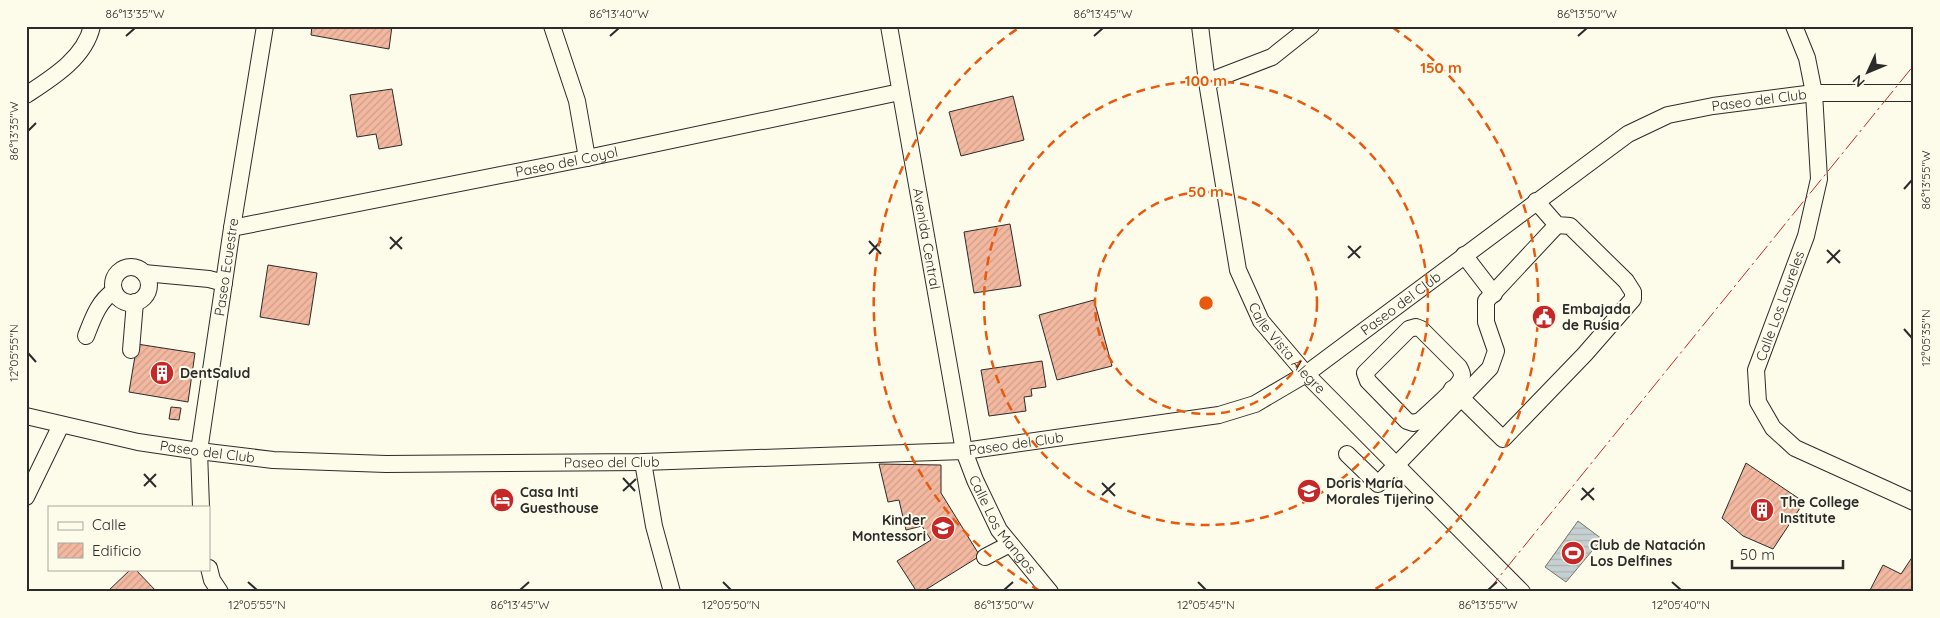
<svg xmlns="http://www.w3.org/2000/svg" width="1940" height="618" viewBox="0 0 1940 618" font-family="Quicksand,sans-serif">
<defs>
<pattern id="water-rules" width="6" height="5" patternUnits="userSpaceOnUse" patternTransform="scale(1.25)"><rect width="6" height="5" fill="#c7d0d0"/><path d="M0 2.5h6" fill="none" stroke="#abb3b3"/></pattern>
<pattern id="building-hatch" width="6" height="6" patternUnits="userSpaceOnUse" patternTransform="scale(1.25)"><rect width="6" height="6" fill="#f2b8a0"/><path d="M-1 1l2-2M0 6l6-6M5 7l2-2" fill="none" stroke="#d09e8a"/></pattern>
</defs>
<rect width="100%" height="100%" fill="#fdfbea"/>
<!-- water -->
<polygon fill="url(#water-rules)" stroke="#74746e" points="1578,521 1602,539 1566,582 1545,567"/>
<!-- building -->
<g fill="url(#building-hatch)" stroke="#2b2b2b">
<polygon points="312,26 392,26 389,49 311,35"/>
<polygon points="392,89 402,145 379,149 376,134 357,137 350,95"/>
<polygon points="1013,96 1024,140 961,156 949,112"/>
<polygon points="1010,224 1021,286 974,293 964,232"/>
<polygon points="268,265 317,273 309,325 260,317"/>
<polygon points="1094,300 1112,366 1057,380 1039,315"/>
<polygon points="137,344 195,353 188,402 129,392"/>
<polygon points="1042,361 1046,387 1031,389 1032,396 1024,397 1026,411 989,416 981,370"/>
<polygon points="171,407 181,408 179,420 169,419"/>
<polygon points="1746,463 1804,502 1773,549 1743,536 1722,518"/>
<polygon points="879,464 941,465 941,493 980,556 922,592 917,592 897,561 931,540 922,526 906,530 899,500 888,502"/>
<polygon points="1913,556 1914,592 1869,592 1883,565 1901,574"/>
<polygon points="131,569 135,569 157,592 107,592"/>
</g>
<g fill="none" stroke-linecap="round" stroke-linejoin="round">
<!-- minor casing -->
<g stroke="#2b2b2b" stroke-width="18">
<g id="minor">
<polyline points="552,26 577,101 587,158"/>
<path id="s1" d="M889,26L964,451L975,480L999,530L1050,592"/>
<path id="s2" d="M1200,26L1207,82L1238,270L1261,321L1306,374L1522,592"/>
<polyline points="1794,26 1807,58 1814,93 1819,179 1806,236 1756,370 1758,402 1773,428 1795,448 1914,502"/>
<polyline points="1207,82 1272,57 1311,26"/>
<path d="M26,95C52,78 85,58 92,26"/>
<path id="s3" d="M232,228L587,158L900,92"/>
<polyline points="1464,255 1494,294"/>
<circle cx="131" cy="285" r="18"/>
<polyline points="144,273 209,279 224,283"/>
<path d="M1416,327L1421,329L1459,367C1460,369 1462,372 1462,375C1462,385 1428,413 1420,421L1413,423L1407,421L1368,381L1365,373L1409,329Z"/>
<path d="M86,336C93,318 98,302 114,291"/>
<polyline points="131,350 135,302"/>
<polyline points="1452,389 1503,439 1585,354 1633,299 1633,292 1626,281 1570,226 1557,225 1536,201"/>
<path id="s4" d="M26,416L138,442L199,451L273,460L386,464L643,462L964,451L1219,415L1255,404L1306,374L1628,134L1668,115L1713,106L1814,93H1914"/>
<polyline points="1347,454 1378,484 1490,368 1496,351 1486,322 1486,301 1557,225"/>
<polyline points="643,462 654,526 672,592"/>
<polyline points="26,497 61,425"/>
<path id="s5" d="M201,507L199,451L232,228L265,26"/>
<polyline points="985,557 1010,544"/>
<polyline points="209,568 212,580 220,592"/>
</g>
</g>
<!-- minor -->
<use href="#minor" stroke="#fdfbea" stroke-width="16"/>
<!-- power -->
<polyline stroke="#c62828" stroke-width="1" stroke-dasharray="18 4 2.5 4" stroke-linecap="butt" points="1487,592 1914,65"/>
</g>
<!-- ticks -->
<path fill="none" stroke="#2b2b2b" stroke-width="2" d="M126,36L135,28M610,36L619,28M1094,36L1103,28M1578,36L1587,28M28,131L36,123M1904,189L1912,180M390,237L402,249M869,241L881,254M1348,246L1360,258M390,249L402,237M1827,250L1840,263M869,254L881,241M1348,258L1361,246M1827,263L1840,250M1904,329L1912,338M28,353L36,362M144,474L156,487M623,478L635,491M1102,483L1115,496M144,486L156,474M1582,488L1594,500M623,491L636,479M1102,495L1115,483M1581,500L1594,488M248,582L257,590M723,582L731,590M1198,582L1206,590M1672,582L1681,590M520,590L529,582M1004,590L1013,582M1488,590L1497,582"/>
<!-- distance rings -->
<g fill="none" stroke="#e8590c" stroke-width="2.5" stroke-dasharray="9 6">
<circle cx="1206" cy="303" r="111"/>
<circle cx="1206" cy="303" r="222"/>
<path d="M1040 591A333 333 0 0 1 1020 27M1392 27A333 333 0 0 1 1372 591"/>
</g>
<!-- icons -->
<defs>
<g id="civic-disc" transform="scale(1.25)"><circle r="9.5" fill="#c62828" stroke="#fdfbea"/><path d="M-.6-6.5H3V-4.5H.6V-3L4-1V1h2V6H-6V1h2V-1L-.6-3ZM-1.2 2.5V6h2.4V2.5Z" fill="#fff"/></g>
<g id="building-disc" transform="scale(1.25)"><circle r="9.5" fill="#c62828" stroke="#fdfbea"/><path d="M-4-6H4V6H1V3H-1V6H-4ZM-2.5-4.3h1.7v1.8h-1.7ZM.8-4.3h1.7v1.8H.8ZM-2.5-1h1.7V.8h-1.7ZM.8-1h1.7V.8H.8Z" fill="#fff"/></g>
<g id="school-disc" transform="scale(1.25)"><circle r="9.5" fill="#c62828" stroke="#fdfbea"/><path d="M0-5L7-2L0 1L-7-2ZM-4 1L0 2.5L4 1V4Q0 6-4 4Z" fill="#fff"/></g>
<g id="hotel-disc" transform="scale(1.25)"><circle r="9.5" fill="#c62828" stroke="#fdfbea"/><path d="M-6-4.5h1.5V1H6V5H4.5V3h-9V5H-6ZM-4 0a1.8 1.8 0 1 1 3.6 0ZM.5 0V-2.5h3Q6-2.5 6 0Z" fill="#fff"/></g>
<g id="stadium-disc" transform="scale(1.25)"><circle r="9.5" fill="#c62828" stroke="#fdfbea"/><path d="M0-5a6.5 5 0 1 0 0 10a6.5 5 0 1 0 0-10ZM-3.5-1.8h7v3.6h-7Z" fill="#fff"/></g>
</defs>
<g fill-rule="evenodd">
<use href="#civic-disc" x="1544" y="317"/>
<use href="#building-disc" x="162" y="373"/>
<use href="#school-disc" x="1309" y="491"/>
<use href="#hotel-disc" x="502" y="500"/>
<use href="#building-disc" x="1762" y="510"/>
<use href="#school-disc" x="943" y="528"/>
<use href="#stadium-disc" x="1573" y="553"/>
</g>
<g text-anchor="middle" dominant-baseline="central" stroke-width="4" stroke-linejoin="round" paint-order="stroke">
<!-- street labels -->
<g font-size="14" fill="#2b2b2b" stroke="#fdfbea">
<text stroke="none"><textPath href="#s4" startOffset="1835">Paseo del Club</textPath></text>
<text stroke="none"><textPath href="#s3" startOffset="341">Paseo del Coyol</textPath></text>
<text stroke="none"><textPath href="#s1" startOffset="216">Avenida Central</textPath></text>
<text stroke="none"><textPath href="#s5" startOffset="242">Paseo Ecuestre</textPath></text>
<text stroke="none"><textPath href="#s4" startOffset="1415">Paseo del Club</textPath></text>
<text transform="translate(1780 306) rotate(-70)">Calle Los Laureles</text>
<text stroke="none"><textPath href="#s2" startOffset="340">Calle Vista Alegre</textPath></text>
<text stroke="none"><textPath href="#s4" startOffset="995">Paseo del Club</textPath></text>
<text stroke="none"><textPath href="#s4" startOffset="185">Paseo del Club</textPath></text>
<text stroke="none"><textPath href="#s4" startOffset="590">Paseo del Club</textPath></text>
<text stroke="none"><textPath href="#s1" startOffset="515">Calle Los Mangos</textPath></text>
</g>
<!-- poi labels -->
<g font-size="14" font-weight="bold" fill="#2b2b2b" stroke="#fdfbea" text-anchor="start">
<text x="1562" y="309">Embajada<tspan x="1562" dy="16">de Rusia</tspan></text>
<text x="180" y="373">DentSalud</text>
<text x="1326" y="483">Doris María<tspan x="1326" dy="16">Morales Tijerino</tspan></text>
<text x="520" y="492">Casa Inti<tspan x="520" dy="16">Guesthouse</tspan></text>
<text x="1780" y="502">The College<tspan x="1780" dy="16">Institute</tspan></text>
<text x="926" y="520" text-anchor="end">Kinder<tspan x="926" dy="16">Montessori</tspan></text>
<text x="1590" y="545">Club de Natación<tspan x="1590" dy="16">Los Delfines</tspan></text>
</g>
</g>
<circle cx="1206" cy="303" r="8" fill="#e8590c" stroke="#fdfbea" stroke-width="2.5"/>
<g font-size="15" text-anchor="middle" font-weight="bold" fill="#e8590c" stroke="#fdfbea" stroke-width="4" stroke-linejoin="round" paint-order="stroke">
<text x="1441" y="73">150 m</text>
<text x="1206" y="86">100 m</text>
<text x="1206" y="197">50 m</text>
</g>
<!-- border -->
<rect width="1940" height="618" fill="none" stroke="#fdfbea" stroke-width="55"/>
<!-- legend -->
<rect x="48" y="506" width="162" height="65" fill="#fdfbea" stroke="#a9a89e"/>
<rect x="58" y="522" width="25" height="8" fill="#fdfbea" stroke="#a9a89e"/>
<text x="92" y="530" font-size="15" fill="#2b2b2b">Calle</text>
<rect x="58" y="543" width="25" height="15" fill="url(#building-hatch)" stroke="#a9a89e"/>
<text x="92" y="556" font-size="15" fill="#2b2b2b">Edificio</text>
<!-- north arrow -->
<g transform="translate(1868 72) rotate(226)" stroke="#fdfbea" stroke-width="4" paint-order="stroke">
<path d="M0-4L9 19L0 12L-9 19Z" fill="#2b2b2b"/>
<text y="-8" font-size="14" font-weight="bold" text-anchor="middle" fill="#2b2b2b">N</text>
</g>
<!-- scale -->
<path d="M1732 560v8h111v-8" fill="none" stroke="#2b2b2b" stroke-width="2.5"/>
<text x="1740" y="560" font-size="15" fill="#2b2b2b" stroke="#fdfbea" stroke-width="4" paint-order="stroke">50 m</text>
<rect x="28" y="28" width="1884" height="562" fill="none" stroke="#2b2b2b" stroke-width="2"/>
<g font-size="12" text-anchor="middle" fill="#2b2b2b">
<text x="135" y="18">86°13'35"W</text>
<text x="619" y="18">86°13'40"W</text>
<text x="1103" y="18">86°13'45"W</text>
<text x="1587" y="18">86°13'50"W</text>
<text transform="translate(14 131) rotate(-90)" y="4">86°13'35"W</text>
<text transform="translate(1926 180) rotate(-90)" y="4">86°13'55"W</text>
<text transform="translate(1926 338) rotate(-90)" y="4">12°05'35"N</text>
<text transform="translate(14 353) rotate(-90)" y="4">12°05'55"N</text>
<text x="257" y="609">12°05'55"N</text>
<text x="520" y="609">86°13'45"W</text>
<text x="731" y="609">12°05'50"N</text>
<text x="1004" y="609">86°13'50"W</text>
<text x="1206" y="609">12°05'45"N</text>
<text x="1488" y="609">86°13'55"W</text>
<text x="1681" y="609">12°05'40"N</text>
</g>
</svg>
